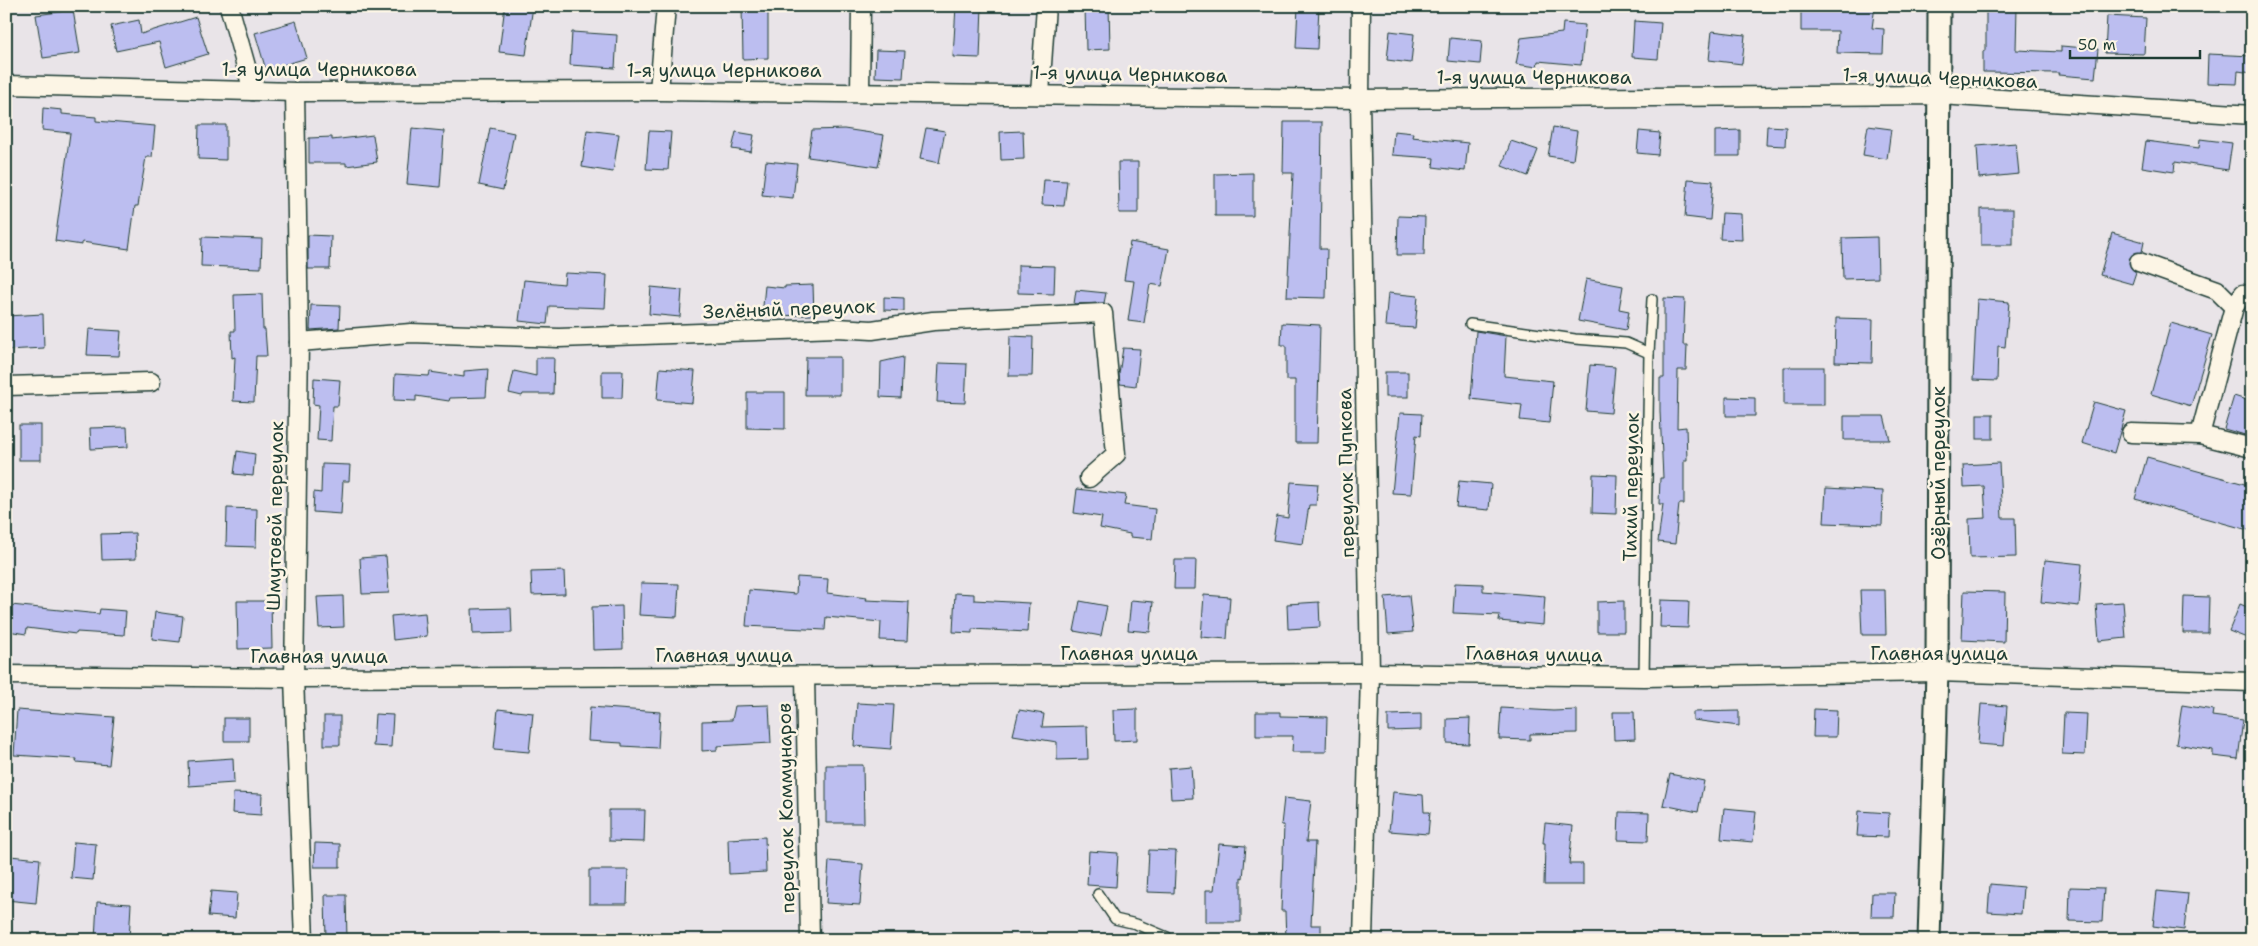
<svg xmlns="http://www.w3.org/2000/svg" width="2258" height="946" viewBox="0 0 2258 946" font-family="'Shantell Sans',sans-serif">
<rect width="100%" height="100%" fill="#e9e4e8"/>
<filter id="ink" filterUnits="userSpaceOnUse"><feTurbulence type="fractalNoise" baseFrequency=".02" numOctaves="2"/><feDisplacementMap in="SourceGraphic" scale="10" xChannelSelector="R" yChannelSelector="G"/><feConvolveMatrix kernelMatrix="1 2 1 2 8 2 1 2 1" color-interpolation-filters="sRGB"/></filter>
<g filter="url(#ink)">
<!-- building -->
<g fill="#bcbef0" stroke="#1f3d34">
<polygon points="505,6 533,6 526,55 499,52"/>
<polygon points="742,6 768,6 768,58 743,59"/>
<polygon points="956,6 982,6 980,58 953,57"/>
<polygon points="1085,6 1109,6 1110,49 1086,50"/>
<polygon points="1298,6 1319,6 1317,49 1296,48"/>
<polygon points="1801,6 1875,6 1872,28 1884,29 1883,54 1837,53 1838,31 1801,31"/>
<polygon points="1986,6 2017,6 2016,50 2061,52 2061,46 2098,49 2095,78 2058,75 2059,73 1983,72 1983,51 1986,51"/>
<polygon points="73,10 80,53 43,58 36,15"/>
<polygon points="2107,16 2146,18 2144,54 2105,53"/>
<polygon points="196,17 208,54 166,67 159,42 116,51 111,26 139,20 141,34"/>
<polygon points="296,21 307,58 266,70 255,33"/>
<polygon points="1634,21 1661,23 1658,59 1632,57"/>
<polygon points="1563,23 1585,25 1581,65 1538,61 1537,67 1516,64 1521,38 1562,33"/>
<polygon points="1390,31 1414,34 1411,63 1387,60"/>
<polygon points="1712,31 1745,35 1742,64 1709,60"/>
<polygon points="572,32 617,35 615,68 570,65"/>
<polygon points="1450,38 1482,41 1480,64 1448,61"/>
<polygon points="876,50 905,51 903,78 875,77"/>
<polygon points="2208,54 2252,56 2252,73 2238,71 2237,84 2207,83"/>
<polygon points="43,108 62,110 62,114 96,117 96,121 155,126 152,157 146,157 138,206 135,206 129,249 82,242 82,245 55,241 70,133 42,130"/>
<polygon points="1284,122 1322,122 1320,249 1327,249 1326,298 1287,297 1293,173 1283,173"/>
<polygon points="199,125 226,125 226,160 198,159"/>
<polygon points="1767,126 1786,127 1785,146 1766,145"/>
<polygon points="1868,126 1891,129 1887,159 1863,155"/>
<polygon points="1553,127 1577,131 1573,160 1548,156"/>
<polygon points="412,128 444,131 440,187 407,184"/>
<polygon points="490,128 514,133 503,190 479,185"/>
<polygon points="926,128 945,131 939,163 920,159"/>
<polygon points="844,129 884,135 878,167 808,157 812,130"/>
<polygon points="587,130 619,134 613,172 582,167"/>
<polygon points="1740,130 1740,156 1715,156 1715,131"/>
<polygon points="649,131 671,132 668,170 646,169"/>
<polygon points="1023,131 1024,159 1001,160 1000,132"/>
<polygon points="1394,131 1413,133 1412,137 1468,143 1465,171 1433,167 1434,158 1392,155"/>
<polygon points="1639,131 1660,133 1658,155 1637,153"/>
<polygon points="736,132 754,135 751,152 732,149"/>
<polygon points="373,135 377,162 346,166 346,163 309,163 309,138 332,137 332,140"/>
<polygon points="2200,139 2232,143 2228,170 2175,162 2174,172 2142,167 2146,141 2199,148"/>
<polygon points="1511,141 1538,150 1528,176 1502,166"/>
<polygon points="2016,143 2019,174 1979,178 1977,146"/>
<polygon points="766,161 797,164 793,198 762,195"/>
<polygon points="1118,162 1138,162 1138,213 1119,213"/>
<polygon points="1253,173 1253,216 1215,216 1215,174"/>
<polygon points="1688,179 1713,181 1710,220 1685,217"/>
<polygon points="1044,180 1067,181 1064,206 1042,205"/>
<rect x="1981" y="209" width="32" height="36"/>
<polygon points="1722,213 1741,214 1742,240 1720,239"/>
<polygon points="1398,216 1425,217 1424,255 1397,255"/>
<polygon points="2112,233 2144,242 2142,252 2133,254 2129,259 2131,268 2136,272 2132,284 2100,275"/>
<polygon points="308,235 331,236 330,269 308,269"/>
<polygon points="202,237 262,239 261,268 201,266"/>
<polygon points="1877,237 1878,278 1843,279 1842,238"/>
<polygon points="1130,242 1169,249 1162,286 1150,284 1144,323 1128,321 1134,281 1124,280"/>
<polygon points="1018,265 1055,266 1054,294 1018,293"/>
<polygon points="565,273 607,275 605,308 549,306 547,324 519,321 524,280 564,284"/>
<polygon points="1586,279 1623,286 1619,309 1629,311 1626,330 1578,321"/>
<polygon points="813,285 814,315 762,316 765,286 785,288 785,286"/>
<polygon points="651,287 682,290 680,317 649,314"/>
<polygon points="1076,290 1106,293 1104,303 1074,304"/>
<polygon points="1388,293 1418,296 1415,328 1385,326"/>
<polygon points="262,294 263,329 265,329 267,356 256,356 254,402 233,401 235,357 232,358 231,331 235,331 234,295"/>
<polygon points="884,297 904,298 904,311 884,310"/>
<polygon points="1664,298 1685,299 1683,345 1687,345 1686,370 1678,370 1677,428 1686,427 1687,460 1684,460 1684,504 1679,504 1675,544 1658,542 1663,504 1659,504 1660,478 1663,478 1660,411 1660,378 1664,378"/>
<polygon points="1977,299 2009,302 2005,347 1998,346 1997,381 1973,380"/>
<polygon points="311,305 340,306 339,328 310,330"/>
<polygon points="43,314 44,348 6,350 6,316"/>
<polygon points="1836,318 1873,319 1872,363 1835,362"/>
<polygon points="1282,323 1320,325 1317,443 1295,443 1295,380 1286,380 1286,345 1281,345"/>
<polygon points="2171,323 2212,335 2191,406 2151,394"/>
<polygon points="89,329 121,331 119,356 87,355"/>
<polygon points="1476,331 1506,336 1504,376 1553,381 1549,423 1520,420 1522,405 1471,399"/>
<polygon points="1010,336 1033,337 1032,376 1009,376"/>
<polygon points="1123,348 1140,349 1136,386 1120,384 1119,374"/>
<polygon points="806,357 840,357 840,395 805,395"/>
<polygon points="903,357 901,398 880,397 881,362"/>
<polygon points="536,358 554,358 553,394 523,394 522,396 509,393 514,371 536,376"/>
<polygon points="939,363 967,364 965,403 937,402"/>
<polygon points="1590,365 1615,367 1611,413 1586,411"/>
<rect x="1784" y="367" width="40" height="38"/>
<polygon points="660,368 695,371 692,403 657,400"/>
<polygon points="488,369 486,397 450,398 449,401 416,396 416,401 394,400 395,374 429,376 430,372 464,377 464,371"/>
<polygon points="602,371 623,371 622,398 602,398"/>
<rect x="1385" y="372" width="23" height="25"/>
<polygon points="314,378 340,380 338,406 333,406 331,441 317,440 319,405 313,404"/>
<polygon points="747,392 785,392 785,429 747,428"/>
<polygon points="2234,396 2252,402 2252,437 2224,429"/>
<polygon points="1726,397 1755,398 1755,416 1726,416"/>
<polygon points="2094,402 2126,411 2114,453 2082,443"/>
<polygon points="1400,413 1422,414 1421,436 1416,435 1411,494 1392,493"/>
<rect x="1977" y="414" width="16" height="25"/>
<polygon points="1844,416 1884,416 1890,440 1844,440"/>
<rect x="19" y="425" width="22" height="35"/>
<polygon points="127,427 128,447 91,449 90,428"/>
<polygon points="237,451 255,454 253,476 234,474"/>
<polygon points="2147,457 2252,486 2252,531 2135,499"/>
<polygon points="1999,463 2002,518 2015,518 2016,557 1970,558 1969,519 1986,518 1984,486 1964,487 1963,465"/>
<polygon points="322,464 350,465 349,481 343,481 341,514 313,512 314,492 321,493"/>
<polygon points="1593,474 1617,475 1616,514 1592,513"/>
<polygon points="1459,481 1491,484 1489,510 1456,507"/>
<polygon points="1291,482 1318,484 1316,505 1309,505 1303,544 1273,540 1277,516 1288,518"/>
<polygon points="1826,488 1883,491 1882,525 1824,523"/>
<polygon points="1077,489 1126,495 1124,505 1155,509 1152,539 1130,537 1130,534 1100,528 1102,517 1074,513"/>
<polygon points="227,508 257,509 256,547 226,546"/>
<polygon points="135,533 136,559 102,560 101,534"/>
<polygon points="386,556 389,593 362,594 360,558"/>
<polygon points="1175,560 1196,560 1195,589 1174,589"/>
<polygon points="2045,560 2082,564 2079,606 2041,602"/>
<polygon points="564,571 565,594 532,595 531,572"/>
<polygon points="797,577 828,579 827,593 867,598 866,600 909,602 907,641 880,640 881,622 826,617 825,630 746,626 749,590 796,594"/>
<polygon points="641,583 679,584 677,617 639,615"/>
<polygon points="1455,583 1483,584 1483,591 1545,596 1543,625 1499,621 1500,615 1453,613"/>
<polygon points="1860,590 1885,590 1886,635 1862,635"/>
<polygon points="1964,591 2005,592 2004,642 1962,640"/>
<polygon points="955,593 974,594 974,600 1029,603 1027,632 972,629 972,633 953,632"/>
<polygon points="1204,595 1230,597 1227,639 1201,637"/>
<polygon points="1409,595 1413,632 1388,634 1385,597"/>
<polygon points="343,596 344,627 319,628 317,597"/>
<polygon points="2184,596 2209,597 2208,633 2183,633"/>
<polygon points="1131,600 1153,602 1150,632 1128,630"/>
<polygon points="1661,600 1689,601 1688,628 1660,627"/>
<polygon points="237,601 271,601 272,648 238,649"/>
<polygon points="1080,601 1107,606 1101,636 1074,631"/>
<polygon points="1624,601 1624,632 1597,632 1597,602"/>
<polygon points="1319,602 1320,627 1288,629 1287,604"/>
<polygon points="2123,602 2126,638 2099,641 2096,604"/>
<polygon points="2240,604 2252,609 2252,626 2247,638 2229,631"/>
<polygon points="11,605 99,614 100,609 126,611 124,635 77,632 76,634 27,628 26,634 8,631"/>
<polygon points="622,606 623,649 593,650 592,607"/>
<polygon points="511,608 512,633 473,634 472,609"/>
<polygon points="155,612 183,616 180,642 152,639"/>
<polygon points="425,613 427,636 393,640 391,616"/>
<polygon points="857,703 894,705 891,749 854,746"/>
<polygon points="1981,704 2007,706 2004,746 1978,744"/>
<polygon points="769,705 771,743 717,746 717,750 702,751 702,721 732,720 735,706"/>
<polygon points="2182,705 2213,710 2212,716 2243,720 2238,759 2213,756 2213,750 2176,744"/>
<polygon points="590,707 660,712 658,748 622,746 622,743 588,741"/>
<polygon points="1501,708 1553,711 1577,710 1577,733 1530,734 1530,740 1499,739"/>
<polygon points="498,709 533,713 529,752 494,749"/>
<polygon points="1137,709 1137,740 1114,741 1113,710"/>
<polygon points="1814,709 1837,710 1836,737 1813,737"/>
<polygon points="17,710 114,717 109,765 76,762 77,759 14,755"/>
<polygon points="1019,710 1044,714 1042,727 1087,726 1088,759 1057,760 1057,742 1013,735"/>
<polygon points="1739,711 1739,726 1693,720 1693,712"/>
<polygon points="1256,712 1280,712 1280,716 1327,717 1326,752 1292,752 1293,736 1256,736"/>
<polygon points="1613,712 1634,712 1635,739 1614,740"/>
<polygon points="2064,713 2087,714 2085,755 2062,754"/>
<polygon points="375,714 393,715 391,747 373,746"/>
<polygon points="1421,714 1421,730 1388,731 1388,715"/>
<rect x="324" y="716" width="16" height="29"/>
<rect x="224" y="718" width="25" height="23"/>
<polygon points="1470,718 1469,744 1447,743 1447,719"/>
<polygon points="233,758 234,783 189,786 188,761"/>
<polygon points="826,765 863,765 864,823 826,823"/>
<polygon points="1191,766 1193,798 1171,799 1169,768"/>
<polygon points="1670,774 1704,781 1698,812 1663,805"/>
<polygon points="1393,792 1423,795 1424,812 1430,812 1428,834 1389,831"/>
<polygon points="233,793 262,794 261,815 232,813"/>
<polygon points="1284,798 1311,801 1306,842 1315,842 1311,925 1321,925 1321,940 1286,940 1285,911 1281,911 1284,825 1281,825"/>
<polygon points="1724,808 1756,811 1753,842 1721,839"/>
<polygon points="609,810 645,810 644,842 609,841"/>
<polygon points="1859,811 1889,813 1888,837 1857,836"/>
<polygon points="1619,812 1649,813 1648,841 1618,840"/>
<polygon points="1545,823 1573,826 1569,864 1583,864 1583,885 1544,885 1545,843 1543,843"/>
<polygon points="765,837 766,872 729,874 728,839"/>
<polygon points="74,842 96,844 93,880 71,878"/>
<polygon points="315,843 340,844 340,867 314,867"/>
<polygon points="1219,844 1246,846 1243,878 1241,877 1241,922 1206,922 1206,890 1214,890"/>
<polygon points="1149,850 1176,851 1174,893 1147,892"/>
<polygon points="1089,851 1118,853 1116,887 1087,885"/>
<polygon points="10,856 40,859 36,903 6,900"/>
<polygon points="829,861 863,864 860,905 826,903"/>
<polygon points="589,870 628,870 627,904 589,904"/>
<polygon points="1990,884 2023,887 2021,914 1988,912"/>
<polygon points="2070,887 2104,888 2102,922 2069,921"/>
<polygon points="211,891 237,893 235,918 208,916"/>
<polygon points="2157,891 2188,894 2184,930 2153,926"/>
<polygon points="1872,893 1895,893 1894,917 1871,917"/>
<polygon points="325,895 346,895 347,940 326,940"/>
<polygon points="97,902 131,904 129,940 95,940"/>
</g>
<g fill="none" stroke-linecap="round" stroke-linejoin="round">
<!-- service casing -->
<g stroke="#1f3d34" stroke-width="12">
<g id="service">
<polyline points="1470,324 1575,339 1626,343 1649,353"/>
<polyline points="1644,677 1649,353 1652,299"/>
<polyline points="1098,894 1115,919 1136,924 1167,937 1167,940"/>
</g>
</g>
<!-- minor casing -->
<g stroke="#1f3d34" stroke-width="21">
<g id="minor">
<polyline points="229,6 253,91"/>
<polyline points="1361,6 1360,99 1370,673 1363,940"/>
<polyline points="6,85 295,92 659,91 1360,99 1940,95 2252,115"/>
<polyline points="659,91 666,6"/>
<polyline points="295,92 299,342 294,678 304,940"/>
<polyline points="860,92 861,6"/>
<polyline points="1040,94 1046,6"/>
<polyline points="2139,262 2217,290 2234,307"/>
<polyline points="2252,297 2243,294 2234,307 2200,435 2252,448"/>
<polyline points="299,342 411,333 559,338 837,328 872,330 933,321 1103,313 1116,454 1089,478"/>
<polyline points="6,386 151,382"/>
<polyline points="2131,433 2200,435"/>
<polyline points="6,675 294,678 1370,673 1644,677 1937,672 2252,682"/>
<polyline points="805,676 810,940"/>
</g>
</g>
<!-- tertiary casing -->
<g stroke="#1f3d34" stroke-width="25">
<polyline id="tertiary" points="1929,940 1937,672 1939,6"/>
</g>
<!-- service -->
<use href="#service" stroke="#fcf5e5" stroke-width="9"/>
<!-- minor -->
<use href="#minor" stroke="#fcf5e5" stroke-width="18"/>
<!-- tertiary -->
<use href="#tertiary" stroke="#fcf5e5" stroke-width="21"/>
</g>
</g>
<g text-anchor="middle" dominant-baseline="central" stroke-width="5" stroke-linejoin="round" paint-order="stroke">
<!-- street labels -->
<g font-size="19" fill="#1f3d34" stroke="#fcf5e5">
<text x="319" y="69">1-я улица Черникова</text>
<text x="724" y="70">1-я улица Черникова</text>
<text transform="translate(1130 74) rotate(1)">1-я улица Черникова</text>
<text x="1534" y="77">1-я улица Черникова</text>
<text transform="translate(1940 78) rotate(2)">1-я улица Черникова</text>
<text transform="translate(789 309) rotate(-2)">Зелёный переулок</text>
<text transform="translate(1346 473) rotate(-91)">переулок Пупкова</text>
<text transform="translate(1938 473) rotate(-90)">Озёрный переулок</text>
<text transform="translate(1631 487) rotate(-89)">Тихий переулок</text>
<text transform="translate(275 516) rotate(-89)">Шмутовой переулок</text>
<text x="1129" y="653">Главная улица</text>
<text x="1939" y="653">Главная улица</text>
<text transform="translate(1534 654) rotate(1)">Главная улица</text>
<text x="724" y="655">Главная улица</text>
<text x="319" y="656">Главная улица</text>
<text transform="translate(786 808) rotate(-91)">переулок Коммунаров</text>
</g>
</g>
<!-- margin -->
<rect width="2258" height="946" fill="none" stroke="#fcf5e5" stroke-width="25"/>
<rect x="12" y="12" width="2233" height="921" fill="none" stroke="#1f3d34" stroke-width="2" filter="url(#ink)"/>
<!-- scale -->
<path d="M2070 50v8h130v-8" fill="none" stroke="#1f3d34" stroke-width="2.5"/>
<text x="2078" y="50" font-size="15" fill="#1f3d34" stroke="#fcf5e5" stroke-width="4" paint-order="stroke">50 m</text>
</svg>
